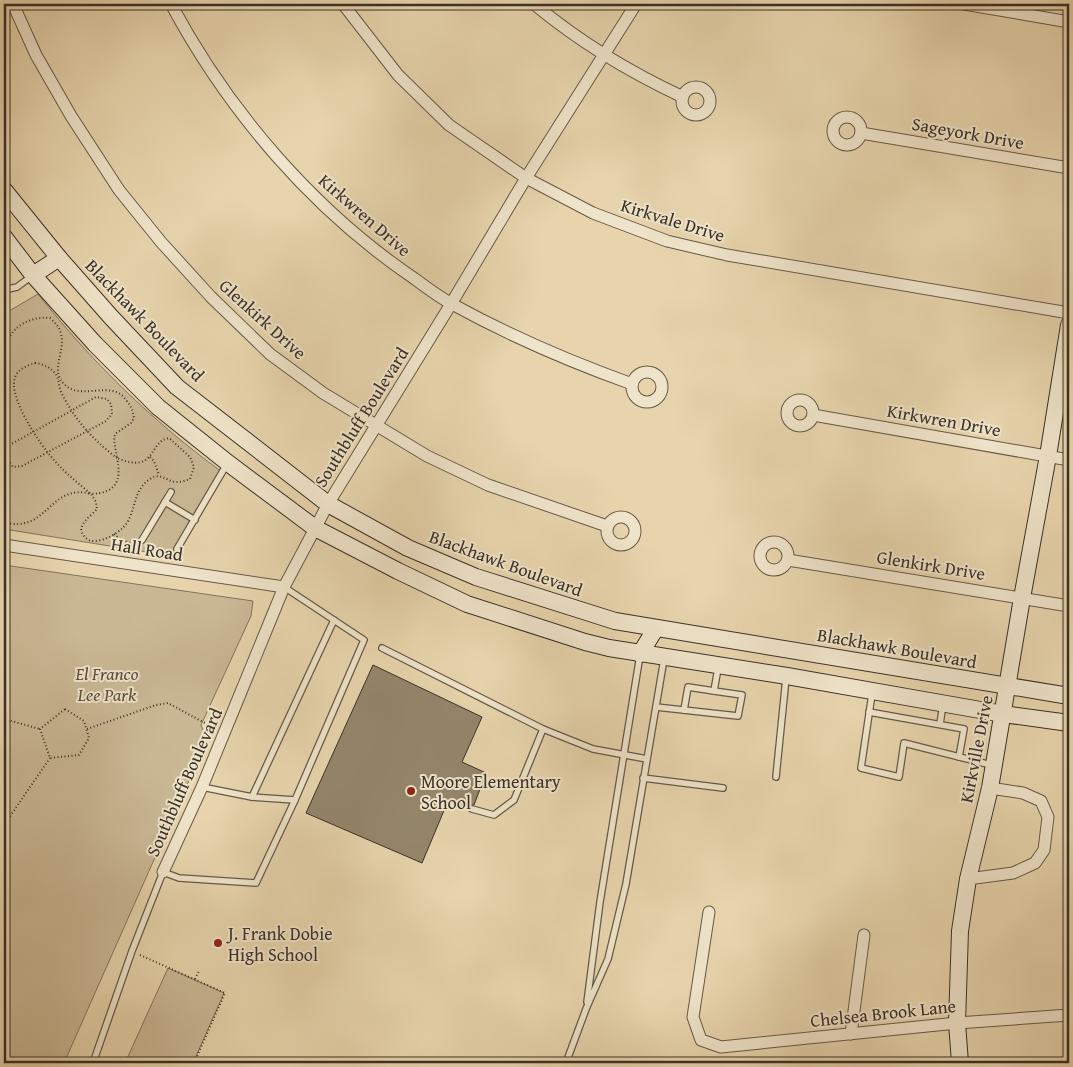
<svg xmlns="http://www.w3.org/2000/svg" width="1073" height="1067" viewBox="0 0 1073 1067" font-family="'Gentium Book Plus',serif">
<rect width="100%" height="100%" fill="#e7d4ac"/>
<filter id="stains"><feTurbulence type="fractalNoise" baseFrequency=".004" numOctaves="4"/><feColorMatrix values="0 0 0 0 .2 0 0 0 0 .09 0 0 0 0 .02 0 0 0 .5 -.17"/></filter>
<radialGradient id="worn" r=".72"><stop offset=".6" stop-color="#630" stop-opacity="0"/><stop offset="1" stop-color="#630" stop-opacity=".3"/></radialGradient>
<!-- green -->
<g fill="#cab895" stroke="#82745e">
<path d="M38,294C91,361 153,422 222,472L172,556L4,529V314Z"/>
<polygon points="4,565 253,601 251,616 201,725 207,740 64,1063 4,1063"/>
<polygon points="168,968 224,993 193,1063 125,1063"/>
</g>
<!-- building -->
<polygon fill="#94866c" stroke="#3a3127" points="373,665 482,717 462,762 486,773 474,805 470,805 468,808 448,801 422,863 306,813"/>
<g fill="none" stroke-linecap="round" stroke-linejoin="round">
<!-- lane casing -->
<g stroke="#655a48" stroke-width="8">
<g id="lane">
<polyline points="4,290 17,287 32,276"/>
<polyline points="165,502 195,520"/>
<polyline points="142,540 171,492"/>
<polyline points="177,549 227,464"/>
<polyline points="382,648 543,729 593,749 647,759"/>
<polyline points="872,694 861,768 899,777 904,743 991,765"/>
<polyline points="656,707 738,716 742,695 714,691 718,668"/>
<polyline points="684,710 688,687 714,691"/>
<polyline points="869,712 964,729 959,757"/>
<polyline points="940,724 943,704"/>
<polyline points="776,777 786,678"/>
<polyline points="643,778 723,788"/>
<polyline points="202,787 252,797 295,800 364,640 284,587"/>
<polyline points="252,797 334,620"/>
<polyline points="472,809 494,815 514,800 543,729"/>
<polyline points="587,1002 600,902 640,655"/>
<polyline points="93,1063 132,951 163,872 179,878 256,883 295,800"/>
<polyline points="566,1063 586,1009 608,959 626,884 664,659"/>
</g>
</g>
<!-- street casing -->
<g stroke="#655a48" stroke-width="13">
<g id="street">
<polyline points="13,4 36,55 71,116 119,190 161,242 211,297 270,354 323,393 427,456 488,485 607,526"/>
<path d="M171,4C229,112 313,210 415,279C427,288 439,297 452,304C510,336 571,362 632,384"/>
<polyline points="343,4 398,75 449,125 526,178 593,213 667,241 727,255 1069,313"/>
<path d="M534,4C581,43 627,71 683,97"/>
<polyline points="964,4 1069,22"/>
<circle cx="696" cy="101" r="14"/>
<circle cx="847" cy="131" r="14"/>
<polyline points="861,133 1069,168"/>
<circle cx="647" cy="387" r="15"/>
<circle cx="800" cy="413" r="13"/>
<polyline points="813,415 1069,460"/>
<circle cx="621" cy="531" r="14"/>
<circle cx="774" cy="556" r="14"/>
<polyline points="4,545 284,587"/>
<polyline points="788,560 1069,606"/>
<polyline points="163,872 202,787 284,587 328,504 451,304 526,178 636,4"/>
<polyline points="968,879 1013,873 1035,863 1044,850 1048,817 1041,801 1023,793 990,788"/>
<polyline points="709,912 693,1017 701,1040 721,1047 957,1023 1069,1015"/>
<polyline points="851,1034 864,935"/>
</g>
</g>
<!-- secondary casing -->
<g stroke="#3a3127" stroke-width="18">
<g id="secondary">
<polyline points="4,190 59,258 111,317 177,387 328,504 408,548 476,577 615,621 1069,696"/>
<polyline points="4,237 33,275 95,344 158,407 228,463 315,528 398,571 467,604 585,642 609,648 787,676 1003,714 1069,723"/>
<polyline points="33,275 59,258"/>
<polyline points="640,654 656,628"/>
<polyline points="960,1063 957,1023 960,931 968,879 990,788 1022,598 1048,456 1069,325"/>
</g>
</g>
<!-- path -->
<g stroke="#3a3127" stroke-width="2" stroke-dasharray="1 2.5" stroke-linecap="butt">
<path d="M4,352C8,329 27,316 50,318C55,323 60,327 61,334C66,351 49,371 65,385C82,401 112,379 126,400C131,406 133,410 134,418L131,423L115,434L114,440L117,458C157,475 148,441 169,438L190,457L194,467L190,479C186,480 182,482 178,482C167,483 162,471 150,479C135,489 136,504 129,519C125,530 106,541 94,541C90,541 87,540 84,536C75,526 91,516 97,509L96,502L91,494C50,482 47,535 4,522"/>
<path d="M35,363C43,364 49,367 55,373C60,379 58,387 62,394C75,420 94,441 117,458C122,481 116,493 91,494C78,483 65,473 54,460C41,446 5,394 16,375C19,369 28,365 35,363Z"/>
<path d="M4,403C8,418 11,438 4,452"/>
<polyline points="4,454 13,467 22,466 106,421 112,414 111,404 107,399 96,397 6,447"/>
<polyline points="150,457 154,461 159,475"/>
<polyline points="114,534 121,540 136,545"/>
<polygon points="65,709 84,721 89,738 79,755 50,758 40,729"/>
<polyline points="4,719 40,729"/>
<polyline points="87,729 156,705 168,703 214,728"/>
<polyline points="4,825 50,758"/>
<polyline points="140,955 225,993 194,1063"/>
<polyline points="195,979 199,971"/>
</g>
<!-- lane -->
<use href="#lane" stroke="#efe3c9" stroke-width="5.5"/>
<!-- street -->
<use href="#street" stroke="#efe3c9" stroke-width="11"/>
<!-- secondary -->
<use href="#secondary" stroke="#efe3c9" stroke-width="16"/>
</g>
<!-- markers -->
<g fill="#8f2418" stroke="#efe3c9" stroke-width="2">
<circle cx="411" cy="791" r="5"/>
<circle cx="218" cy="943" r="5"/>
</g>
<g text-anchor="middle" dominant-baseline="central" stroke-width="4" stroke-linejoin="round" paint-order="stroke">
<!-- street labels -->
<g font-size="18" fill="#3a3127" stroke="#efe3c9">
<text transform="translate(968 133) rotate(10)">Sageyork Drive</text>
<text transform="translate(365 215) rotate(41)">Kirkwren Drive</text>
<text transform="translate(673 220) rotate(17)">Kirkvale Drive</text>
<text transform="translate(263 319) rotate(42)">Glenkirk Drive</text>
<text transform="translate(145 320) rotate(46)">Blackhawk Boulevard</text>
<text transform="translate(361 417) rotate(-58)">Southbluff Boulevard</text>
<text transform="translate(944 420) rotate(10)">Kirkwren Drive</text>
<text transform="translate(147 549) rotate(9)">Hall Road</text>
<text transform="translate(506 563) rotate(20)">Blackhawk Boulevard</text>
<text transform="translate(931 565) rotate(9)">Glenkirk Drive</text>
<text transform="translate(897 648) rotate(10)">Blackhawk Boulevard</text>
<text transform="translate(976 749) rotate(-79)">Kirkville Drive</text>
<text transform="translate(184 782) rotate(-66)">Southbluff Boulevard</text>
<text transform="translate(883 1013) rotate(-6)">Chelsea Brook Lane</text>
</g>
<!-- park labels -->
<g font-size="18" font-style="italic" fill="#574c3d" stroke="#efe3c9">
<text x="107" y="673">El Franco<tspan x="107" dy="21">Lee Park</tspan></text>
</g>
<!-- poi labels -->
<g font-size="18" fill="#3a3127" stroke="#efe3c9" text-anchor="start">
<text x="421" y="781">Moore Elementary<tspan x="421" dy="21">School</tspan></text>
<text x="228" y="933">J. Frank Dobie<tspan x="228" dy="21">High School</tspan></text>
</g>
</g>
<!-- margin -->
<rect width="1073" height="1067" fill="none" stroke="#e7d4ac" stroke-width="20"/>
<rect x="5" y="5" width="1063" height="1057" fill="none" stroke="#3a3127" stroke-width="2.5"/>
<rect x="10" y="10" width="1053" height="1047" fill="none" stroke="#3a3127"/>
<rect width="100%" height="100%" filter="url(#stains)"/>
<rect width="100%" height="100%" fill="url(#worn)"/>
</svg>
